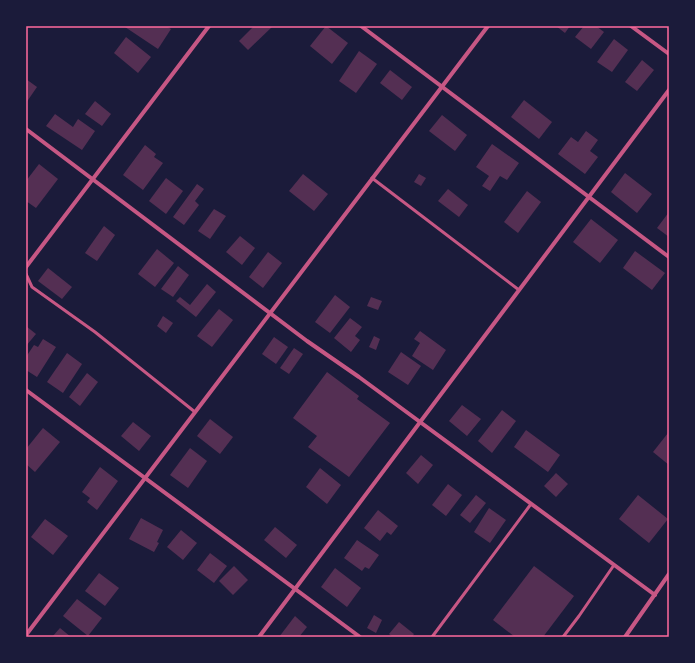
<svg xmlns="http://www.w3.org/2000/svg" width="695" height="663" viewBox="0 0 695 663" font-family="'Golos Text',sans-serif">
<rect width="100%" height="100%" fill="#1b1b3a"/>
<!-- building -->
<g fill="#542f53">
<polygon points="126,26 166,26 171,29 158,49 125,27"/>
<polygon points="254,26 273,26 248,50 239,41"/>
<polygon points="326,26 348,43 332,64 310,46"/>
<polygon points="556,26 570,26 565,33"/>
<polygon points="584,26 596,26 604,32 591,49 575,37"/>
<polygon points="126,37 151,57 138,73 114,53"/>
<polygon points="614,39 628,50 612,72 597,62"/>
<polygon points="359,51 377,64 356,93 339,81"/>
<polygon points="642,60 654,70 637,91 625,82"/>
<polygon points="390,70 412,87 402,100 380,83"/>
<polygon points="26,79 37,87 26,103"/>
<polygon points="524,100 552,122 539,139 511,117"/>
<polygon points="95,101 111,114 102,126 85,114"/>
<polygon points="55,114 73,127 78,119 95,131 82,150 46,126"/>
<polygon points="442,115 467,135 455,151 429,131"/>
<polygon points="586,131 598,140 590,151 598,157 585,174 558,154 571,137 578,142"/>
<polygon points="492,144 519,163 507,180 500,176 490,191 482,186 489,176 476,167"/>
<polygon points="145,145 156,154 154,157 163,163 143,190 123,175"/>
<polygon points="39,164 58,179 36,208 26,201 26,181"/>
<polygon points="625,173 652,194 637,213 611,192"/>
<polygon points="303,174 328,194 314,211 289,191"/>
<polygon points="419,174 426,178 421,186 414,182"/>
<polygon points="166,178 183,191 166,214 149,201"/>
<polygon points="197,184 204,189 195,201 199,205 184,225 173,217"/>
<polygon points="448,189 468,205 459,217 438,201"/>
<polygon points="527,191 541,202 518,233 504,222"/>
<polygon points="214,209 226,216 210,239 198,231"/>
<polygon points="669,212 669,237 657,228"/>
<polygon points="591,219 618,240 600,263 573,242"/>
<polygon points="104,226 115,235 97,261 85,253"/>
<polygon points="240,236 255,248 242,265 226,252"/>
<polygon points="157,249 174,263 155,287 138,274"/>
<polygon points="635,251 665,273 652,290 623,268"/>
<polygon points="268,252 282,263 263,288 249,277"/>
<polygon points="178,266 189,275 173,297 161,289"/>
<polygon points="48,268 72,287 62,299 38,281"/>
<polygon points="207,284 216,292 196,317 176,301 180,297 190,305"/>
<polygon points="335,295 350,307 330,333 315,322"/>
<polygon points="371,297 382,301 378,310 367,306"/>
<polygon points="219,309 233,320 212,347 197,336"/>
<polygon points="163,316 173,323 166,333 157,326"/>
<polygon points="350,318 362,327 355,336 360,340 351,352 334,338"/>
<polygon points="26,326 36,334 26,346"/>
<polygon points="420,331 446,350 433,370 412,356 420,343 414,339"/>
<polygon points="374,336 380,339 376,350 369,347"/>
<polygon points="274,337 288,347 276,364 262,354"/>
<polygon points="43,339 56,347 37,377 26,370 26,357 34,345 38,347"/>
<polygon points="294,348 303,354 289,374 280,368"/>
<polygon points="401,352 421,366 408,385 388,372"/>
<polygon points="67,353 82,364 63,393 47,382"/>
<polygon points="327,372 359,396 357,399 390,423 349,477 308,447 317,436 293,418"/>
<polygon points="87,373 98,382 80,406 69,397"/>
<polygon points="462,405 481,419 467,436 449,421"/>
<polygon points="502,410 516,421 492,453 478,441"/>
<polygon points="210,419 233,437 220,454 197,436"/>
<polygon points="133,422 151,436 139,451 121,436"/>
<polygon points="43,428 60,442 35,472 26,464 26,449"/>
<polygon points="526,430 560,455 548,472 514,447"/>
<polygon points="668,433 669,434 669,465 653,452"/>
<polygon points="190,448 207,461 188,488 170,475"/>
<polygon points="421,455 433,465 418,484 406,473"/>
<polygon points="100,467 118,481 97,510 87,502 90,498 82,492"/>
<polygon points="320,468 341,485 327,504 306,487"/>
<polygon points="556,473 568,484 556,497 544,486"/>
<polygon points="448,484 462,495 446,516 432,505"/>
<polygon points="476,495 486,503 470,523 460,515"/>
<polygon points="638,495 668,519 649,543 619,519"/>
<polygon points="489,508 506,520 490,543 474,532"/>
<polygon points="378,510 398,526 391,535 387,532 380,541 364,528"/>
<polygon points="141,518 163,530 157,542 159,543 154,552 129,539"/>
<polygon points="45,519 68,536 53,555 31,537"/>
<polygon points="275,527 297,545 286,558 264,540"/>
<polygon points="181,530 197,543 183,560 167,547"/>
<polygon points="357,540 379,555 369,569 365,567 362,571 344,558"/>
<polygon points="210,553 227,566 214,583 197,570"/>
<polygon points="234,566 248,580 233,595 219,581"/>
<polygon points="534,566 574,596 543,637 515,637 493,620"/>
<polygon points="335,568 361,588 347,607 321,587"/>
<polygon points="99,573 119,588 105,606 85,591"/>
<polygon points="77,599 102,618 88,636 63,616"/>
<polygon points="374,615 382,620 376,633 367,628"/>
<polygon points="295,616 307,627 299,637 279,637"/>
<polygon points="399,622 414,634 412,637 393,637 389,634"/>
<polygon points="60,628 71,637 52,637"/>
</g>
<g fill="none" stroke-linecap="round" stroke-linejoin="round">
<!-- service -->
<g stroke="#c65784" stroke-width="3">
<polyline points="372,178 519,290"/>
<polyline points="26,274 32,287 95,332 195,412"/>
<polyline points="432,637 531,504"/>
<polyline points="563,637 579,616 614,565"/>
</g>
<!-- minor -->
<g stroke="#c65784" stroke-width="4">
<polyline points="361,26 669,257"/>
<polyline points="631,26 669,54"/>
<polyline points="26,129 307,341 359,377 655,595"/>
<polyline points="26,267 209,26"/>
<polyline points="26,390 360,637"/>
<polyline points="26,635 488,26"/>
<polyline points="259,637 669,90"/>
<polyline points="625,637 669,574"/>
</g>
</g>
<!-- border -->
<rect width="695" height="663" fill="none" stroke="#1b1b3a" stroke-width="54"/>
<rect x="27" y="27" width="641" height="609" fill="none" stroke="#ff6b9d" stroke-width="1.5"/>
</svg>
